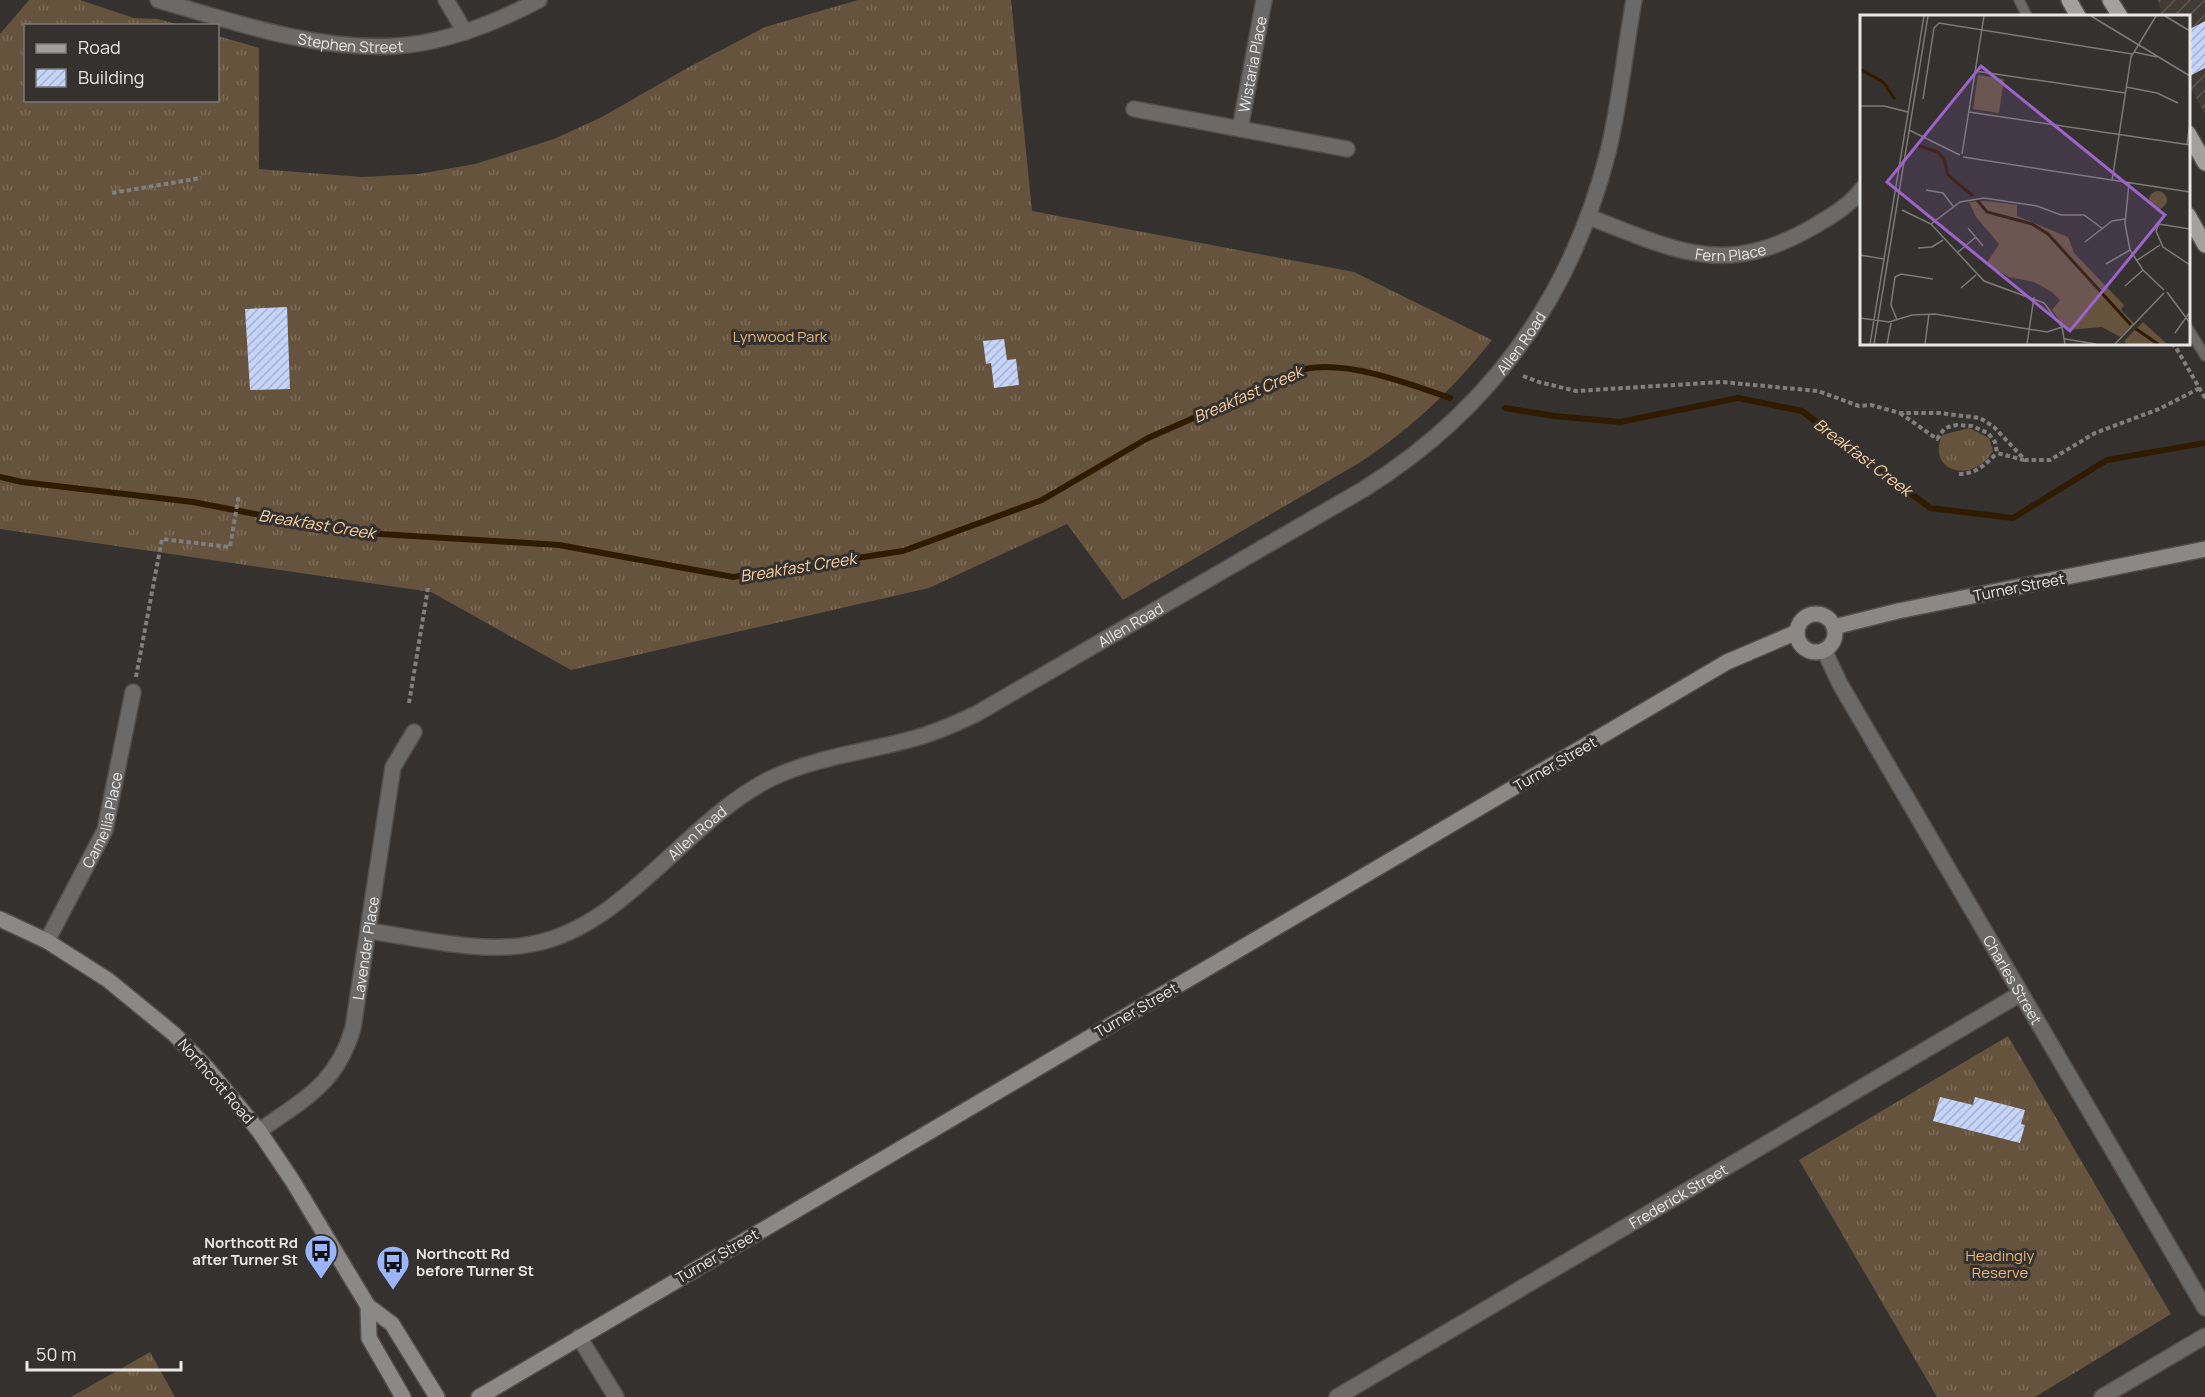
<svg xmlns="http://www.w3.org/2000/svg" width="2205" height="1397" viewBox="0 0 2205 1397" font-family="Manrope,sans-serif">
<defs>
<pattern id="industrial-furrows" width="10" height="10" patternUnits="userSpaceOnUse" patternTransform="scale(1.5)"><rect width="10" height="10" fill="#413b34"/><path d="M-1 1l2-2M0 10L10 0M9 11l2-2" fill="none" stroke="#5d5751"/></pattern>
<pattern id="grass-tufts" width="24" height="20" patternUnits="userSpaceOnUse" patternTransform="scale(1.5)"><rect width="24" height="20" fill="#65533d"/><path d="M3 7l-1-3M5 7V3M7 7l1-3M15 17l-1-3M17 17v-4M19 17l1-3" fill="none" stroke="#7b6c59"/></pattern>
<pattern id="building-hatch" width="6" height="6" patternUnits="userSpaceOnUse" patternTransform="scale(1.5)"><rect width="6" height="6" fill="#c6d4f9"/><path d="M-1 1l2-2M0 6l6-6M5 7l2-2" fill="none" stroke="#a6b0cc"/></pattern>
</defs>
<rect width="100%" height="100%" fill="#34312f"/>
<!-- industrial -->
<polygon fill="url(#industrial-furrows)" points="2158,0 2205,0 2205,115 2189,84 2188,16 2161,16"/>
<!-- grass -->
<g fill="url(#grass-tufts)">
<path d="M29,0H80L134,18L158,19L180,25L26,26V100H218V36L259,48V169L362,177L418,174L475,164L554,139L602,117L689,67L765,27L858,0H1011L1032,211L1354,272L1492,340C1452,390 1412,428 1359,463L1123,600L1067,524L929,588L571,670L431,592L0,529V34Z"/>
<path d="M1969,428L1989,438L1993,451C1973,485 1926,472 1942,435Z"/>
<polygon points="2008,1036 2171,1314 2035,1397 1937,1397 1799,1160"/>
<polygon points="150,1352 175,1397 71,1397"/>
</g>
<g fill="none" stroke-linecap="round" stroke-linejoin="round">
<!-- stream -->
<g stroke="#301b00" stroke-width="6">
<polyline points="1505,408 1554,416 1620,422 1738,398 1802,411 1930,508 2013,518 2107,460 2205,443"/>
<path d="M0,477L22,482L193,502L348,532L559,545L733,577L903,551L1042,500L1148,438L1305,369C1347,360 1410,384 1450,398"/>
</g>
</g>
<!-- building -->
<g fill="url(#building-hatch)">
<polygon points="2205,21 2205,68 2188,77 2188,30"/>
<polygon points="287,307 290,389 250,390 245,309"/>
<polygon points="1004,339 1007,360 1016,359 1019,385 994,388 991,363 986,364 983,341"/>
<polygon points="1940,1097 1973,1105 1975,1097 2025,1110 2021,1124 2025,1125 2020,1143 1933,1121"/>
</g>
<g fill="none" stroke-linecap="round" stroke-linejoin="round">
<!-- lane casing -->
<g stroke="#514e4c" stroke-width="12">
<g id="lane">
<polyline points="2019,0 2027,16"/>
<polyline points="2188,328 2205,356"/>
</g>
</g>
<!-- street casing -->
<g stroke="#514e4c" stroke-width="18">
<g id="street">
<path id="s1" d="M158,0C233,22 317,51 396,46C446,43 495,23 539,0"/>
<polyline points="446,0 465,32"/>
<polyline points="1134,109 1347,149"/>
<path id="s2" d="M1240,129L1264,0"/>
<path id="s3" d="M1589,217C1675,250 1723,278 1811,228C1830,217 1848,207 1862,189"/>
<path id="s4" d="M1824,650L1840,684L2205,1308"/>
<path id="s5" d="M369,931C419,938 483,954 532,944C626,927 687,819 772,778C817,757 865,752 912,739C935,733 955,724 976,714L1364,489C1491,410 1571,298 1608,152C1620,103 1625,50 1634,0"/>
<path id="s6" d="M47,941L105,830L133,692"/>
<path id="s7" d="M259,1131C304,1099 337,1084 353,1028L393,767L414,732"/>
<polyline points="579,1337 616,1397"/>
<path id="s8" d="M1337,1397L2020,994"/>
<polyline points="2102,1397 2205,1336"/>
</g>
</g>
<!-- secondary casing -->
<g stroke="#514e4c" stroke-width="18">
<g id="secondary">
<circle cx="1816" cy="633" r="19"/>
<polyline points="1834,627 1898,611 2205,549"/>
<polyline points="0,919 47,941 108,980 174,1034 207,1068 259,1131 292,1180 368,1306 392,1324 437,1397"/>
<polyline points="368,1306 369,1338 403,1397"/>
<polyline points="479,1397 1727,662 1797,632"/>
</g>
</g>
<!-- primary casing -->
<g stroke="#514e4c" stroke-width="18">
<g id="primary">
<polyline points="2069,0 2078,16"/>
<polyline points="2110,0 2120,16"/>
<polyline points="2188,133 2205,163"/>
<polyline points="2188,215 2205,245"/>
</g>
</g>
<!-- path -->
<g stroke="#817f7d" stroke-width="4" stroke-dasharray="4.5 3" stroke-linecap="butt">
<polyline points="112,193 201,178"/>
<polyline points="2171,344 2175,346 2205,398"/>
<polyline points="1523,376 1539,382 1576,391 1722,382 1818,391 1859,406 1871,405 1900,413 1939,413 1980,418 1994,427 2025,460 2050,460 2095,433 2159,409 2200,388"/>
<polyline points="1900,413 1937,439 1944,429 1948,427 1957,425 1972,426 1988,433 1995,442 1997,453 2024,460"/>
<path d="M1959,474C1976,474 1986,464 1997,453"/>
<polyline points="136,677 162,539 230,547 239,494"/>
<polyline points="409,703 428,588"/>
</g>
<!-- lane -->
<use href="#lane" stroke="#6b6a69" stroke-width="9"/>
<!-- street -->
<use href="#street" stroke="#6b6a69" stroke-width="15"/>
<!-- secondary -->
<use href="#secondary" stroke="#8b8987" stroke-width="15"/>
<!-- primary -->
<use href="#primary" stroke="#a3a19e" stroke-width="15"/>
</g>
<!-- icons -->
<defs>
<g id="bus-pin" transform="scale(1.725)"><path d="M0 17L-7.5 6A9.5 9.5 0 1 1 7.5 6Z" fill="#9ab5fd" stroke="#34312f"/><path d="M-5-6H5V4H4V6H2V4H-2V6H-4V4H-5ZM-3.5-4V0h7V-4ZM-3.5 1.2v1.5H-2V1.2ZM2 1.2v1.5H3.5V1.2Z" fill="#111"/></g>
</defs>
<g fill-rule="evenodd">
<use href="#bus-pin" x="321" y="1251"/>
<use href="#bus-pin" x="393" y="1262"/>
</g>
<g text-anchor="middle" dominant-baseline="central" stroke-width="6" stroke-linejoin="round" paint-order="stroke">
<!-- street labels -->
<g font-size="15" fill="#eae8e7" stroke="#34312f">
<text stroke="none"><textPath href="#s1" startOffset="198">Stephen Street</textPath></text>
<text stroke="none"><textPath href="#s2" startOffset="66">Wistaria Place</textPath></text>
<text stroke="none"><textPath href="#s3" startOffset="148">Fern Place</textPath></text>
<text stroke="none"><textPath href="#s5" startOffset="1338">Allen Road</textPath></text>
<text transform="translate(2019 587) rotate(-11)">Turner Street</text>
<text stroke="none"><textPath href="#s5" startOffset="852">Allen Road</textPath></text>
<text transform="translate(1555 764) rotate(-30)">Turner Street</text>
<text stroke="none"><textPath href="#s6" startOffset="134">Camellia Place</textPath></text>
<text stroke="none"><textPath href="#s5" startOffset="366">Allen Road</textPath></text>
<text stroke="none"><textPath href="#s7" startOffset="224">Lavender Place</textPath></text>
<text stroke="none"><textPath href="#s4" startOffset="380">Charles Street</textPath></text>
<text transform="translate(1136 1010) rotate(-30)">Turner Street</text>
<text transform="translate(216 1081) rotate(49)">Northcott Road</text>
<text stroke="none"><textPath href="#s8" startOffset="396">Frederick Street</textPath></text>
<text transform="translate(717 1256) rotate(-30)">Turner Street</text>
</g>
<!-- park labels -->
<g font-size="15" fill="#e8b67a" stroke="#34312f">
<text x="780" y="336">Lynwood Park</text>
<text x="2000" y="1255">Headingly<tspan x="2000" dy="17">Reserve</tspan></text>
</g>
<!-- poi labels -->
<g font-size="15" font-weight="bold" fill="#eae8e7" stroke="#34312f" text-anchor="end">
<text x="298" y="1242">Northcott Rd<tspan x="298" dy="17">after Turner St</tspan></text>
<text x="416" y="1253" text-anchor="start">Northcott Rd<tspan x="416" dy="17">before Turner St</tspan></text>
</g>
<!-- water labels -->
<g font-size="16" font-style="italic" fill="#fcd3a4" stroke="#34312f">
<text transform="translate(1248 394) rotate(-24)">Breakfast Creek</text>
<text transform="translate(1863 457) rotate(37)">Breakfast Creek</text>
<text transform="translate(317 524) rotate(9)">Breakfast Creek</text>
<text transform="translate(798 567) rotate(-9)">Breakfast Creek</text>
</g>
</g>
<!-- overview -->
<g transform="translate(1860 15)">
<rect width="330" height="330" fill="#34312f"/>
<path d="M118,60L144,64L139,98L113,94ZM289 185a9 9 0 1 1 18 0a9 9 0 1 1-18 0ZM126,186L157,190V201L208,222L214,238L264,290L261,295L275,309L260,322L242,312L206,315L192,295L200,285L192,277L174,267L149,262L126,249L139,229L116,202L109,187ZM283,307L307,329H267L264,326Z" fill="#65533d"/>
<path fill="none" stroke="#301b00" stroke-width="3" d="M0,54L23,67L35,84M56,130L78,137L84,144L88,160L113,181M117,185L127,197L172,209L188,219L271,310M276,314L298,329"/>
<path fill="none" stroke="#7d7a79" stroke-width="1.5" d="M231,1L330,61M305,1L330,16M274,37L297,42M115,56L265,78M266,72L297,78L318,88M63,84L74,13L79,8L272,39M0,91H24L48,97M109,97L330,130M49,115L100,140M327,129L330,108M102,139L124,1M103,142L330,177M252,166L271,42L296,1M269,168L265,209L270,235L283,255L304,275M66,175L83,178L93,191M42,195L71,209L124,266L184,288L202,312L205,329M71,209L100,187L124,183L177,191L201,200H224L243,214M108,213L123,231M330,214L299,209L296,216L303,232L330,250M225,227L252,206L265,204M58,233L72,232L83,225M97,238L116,222M0,240L24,244M276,246L300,230M246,249L270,235M265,271L283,255M101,273L116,260M307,277L330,308M0,303L29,307L52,300L75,299L187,317L202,312M37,305L31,290L35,262L41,259L73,264M315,318L330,297M205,324L236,329M10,329L64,1M14,329L68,1M27,329L31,308M65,329L69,299M167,329L174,282M255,329L304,278"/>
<path fill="#9c64cb" fill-opacity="0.15" stroke="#9c64cb" stroke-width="3" d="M121,51L305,200L210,316L27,167Z"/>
<rect width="330" height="330" fill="none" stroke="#eae8e7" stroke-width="3"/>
</g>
<!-- legend -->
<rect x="24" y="24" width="195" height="78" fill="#34312f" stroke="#7d7a79" stroke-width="1.5"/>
<rect x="36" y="44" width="30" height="9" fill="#a3a19e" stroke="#7d7a79" stroke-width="1.5"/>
<text x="78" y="54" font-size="18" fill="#eae8e7">Road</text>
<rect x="36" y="69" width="30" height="18" fill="url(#building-hatch)" stroke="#7d7a79" stroke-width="1.5"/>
<text x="78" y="84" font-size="18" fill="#eae8e7">Building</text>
<!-- scale -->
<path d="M27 1361v9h154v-9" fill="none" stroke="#eae8e7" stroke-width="3"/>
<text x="36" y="1361" font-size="18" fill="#eae8e7" stroke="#34312f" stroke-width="4.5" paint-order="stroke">50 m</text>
</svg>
